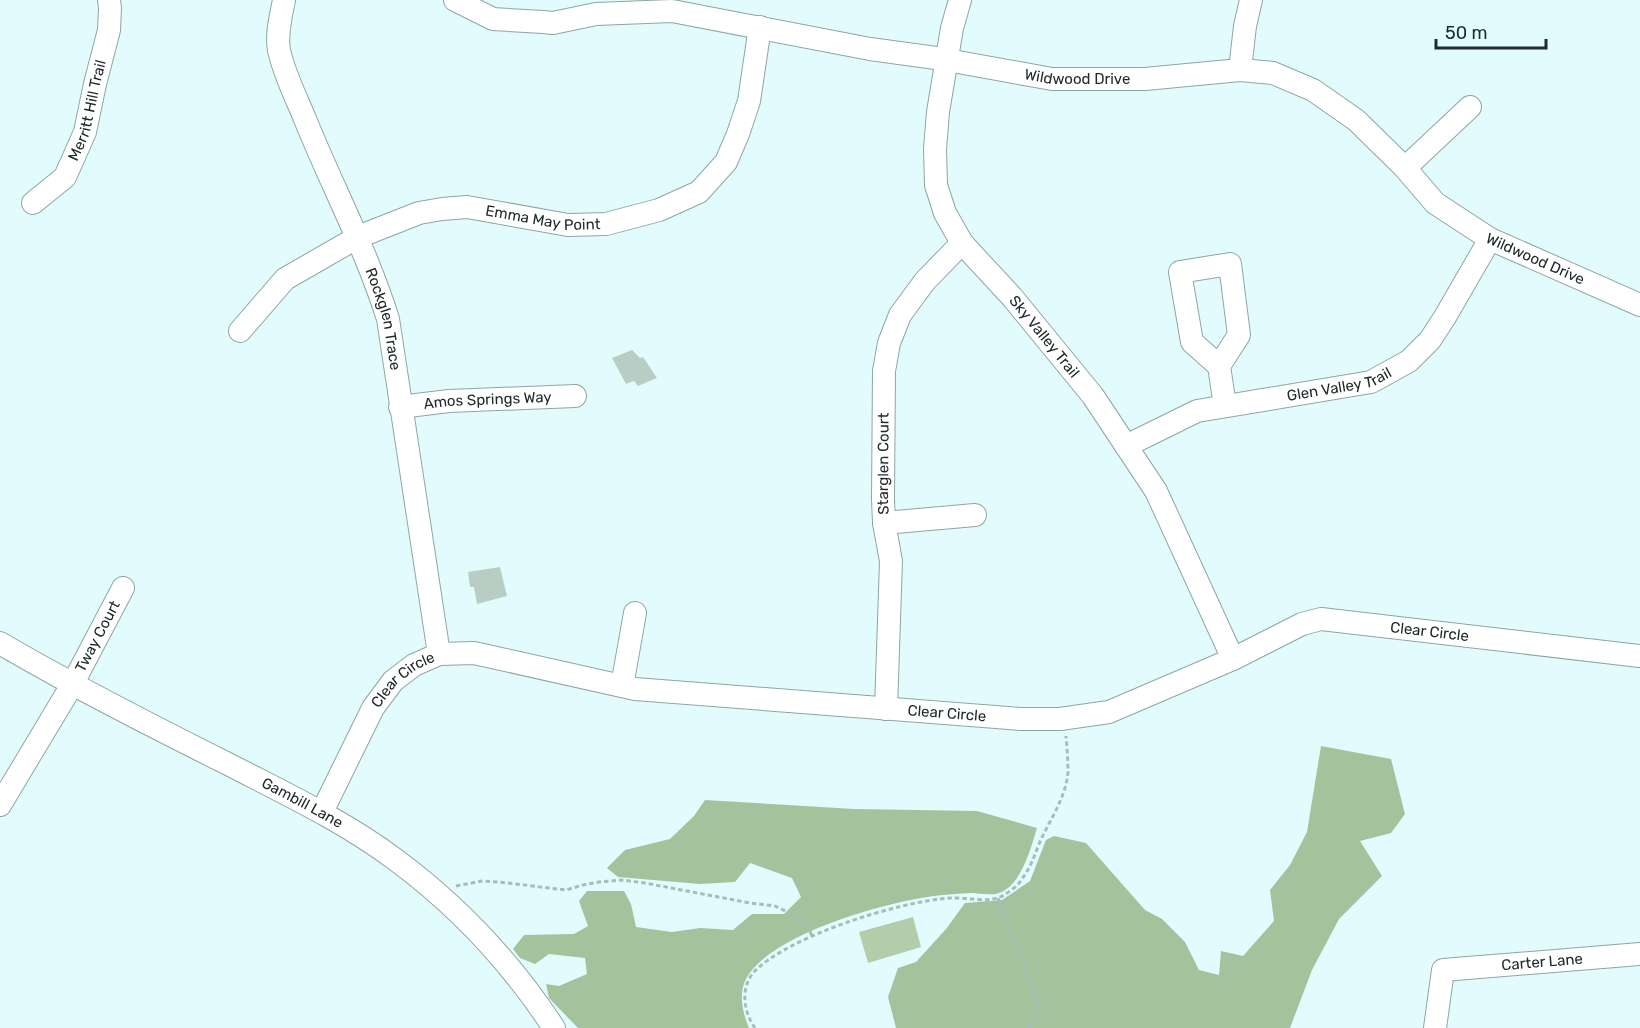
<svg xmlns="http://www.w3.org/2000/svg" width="1640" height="1028" viewBox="0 0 1640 1028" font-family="Rubik,sans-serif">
<rect width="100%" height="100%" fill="#e2fcfd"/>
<!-- green -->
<polygon fill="#b3cdaa" points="913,917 921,947 868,963 859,932"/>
<!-- forest -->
<g fill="#a4c29b">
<polygon points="1321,746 1391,759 1405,814 1391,833 1360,841 1382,876 1339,919 1312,970 1290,1028 896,1028 888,997 898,968 916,962 946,929 965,903 1002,900 1030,881 1046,840 1054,836 1086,843 1145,910 1162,919 1185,942 1199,970 1219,975 1221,951 1243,956 1274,921 1270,890 1290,865 1307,832"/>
<path d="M705,800L854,809L977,811L1037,828C1031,848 1021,886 999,893C992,896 979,893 971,893C954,894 938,895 921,898C874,906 769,936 746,979C738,994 743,1014 749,1028H578L549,998L546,984L559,986L587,974L585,958L549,954L535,964L520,958L513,949L524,935L574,934L588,926L579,901L587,891H624L631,904L636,927L672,932L700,928L733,930L752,914H784L801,897L792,878L750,863L735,882L700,884L618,877L607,868L625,850L670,839L694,816Z"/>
</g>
<!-- building -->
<g fill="#b8cec5">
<polygon points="632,350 640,358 643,357 657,378 638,386 634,381 626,384 612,358"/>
<polygon points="500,567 507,596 477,604 474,587 470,587 468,572"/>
</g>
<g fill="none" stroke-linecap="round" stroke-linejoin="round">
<!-- minor casing -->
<g stroke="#8da5a6" stroke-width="24">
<g id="minor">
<path id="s1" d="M284,0C281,15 276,35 279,50C284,74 296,97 305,119C332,186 366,249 388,319L439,654"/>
<path id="s2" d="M455,0L493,19L543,22L553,23L596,14L672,11L870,49L936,58L1052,79H1145L1240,70L1273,73L1313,90L1356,120L1405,168L1435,203L1490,239L1640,305"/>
<path id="s3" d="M960,0L952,28L938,112L935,149L936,185L945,213L962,243L1012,297L1093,396L1156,491L1233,659"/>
<polyline points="1240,70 1245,26 1251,0"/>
<polyline points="1405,168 1470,107"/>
<path id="s4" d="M33,203L65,177L85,132L95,84L109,30L110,8L109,0"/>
<path id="s5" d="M240,331L285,279L358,237L419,213L442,209L467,207L568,225L606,224L659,210L699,192L726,162L738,134L749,101L760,27"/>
<polyline points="1219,366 1239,335 1230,264 1180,272 1192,342 1219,366 1225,406"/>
<path id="s6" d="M400,407L449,401L575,396"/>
<path id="s7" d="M1126,446L1197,411L1371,382L1409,361L1430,340L1445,317L1490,239"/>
<polyline points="884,523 975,515"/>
<path id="s8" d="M0,643C75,687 152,726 230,765C286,794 344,821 396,860C458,906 512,964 554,1028"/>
<polyline points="622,686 635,613"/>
<path id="s9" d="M886,709L891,561L884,523L883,499L884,371L889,343L900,315L925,281L962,243"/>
<path id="s10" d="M0,805L72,685L123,588"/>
<path id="s11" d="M322,812L373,708L393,681L414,665L439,654L474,653L635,689L1021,719H1060L1109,712L1233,659L1302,624L1321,619L1640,656"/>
<path id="s12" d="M1435,1028L1443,970L1640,954"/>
</g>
</g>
<!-- path -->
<g stroke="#a7bcbd" stroke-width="3" stroke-dasharray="4.5 3" stroke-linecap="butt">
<polyline points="456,886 482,881 499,882 566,890 583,885 599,882 622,880 645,883 750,903 775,906 796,916 808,927 812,936"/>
<polyline points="998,898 1038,1002 1036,1015 1029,1028"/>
<path d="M755,1028C744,1013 740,989 753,973C787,936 901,901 950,898C967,897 990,904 1004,895C1010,891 1018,886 1021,880C1030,869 1034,857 1039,844C1049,821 1066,798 1068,772C1068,760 1067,748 1066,736"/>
</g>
<!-- minor -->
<use href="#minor" stroke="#fff" stroke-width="22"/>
</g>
<g text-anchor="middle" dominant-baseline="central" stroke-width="6" stroke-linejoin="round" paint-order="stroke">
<!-- street labels -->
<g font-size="15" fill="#202a2a" stroke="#e2fcfd">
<text stroke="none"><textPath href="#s2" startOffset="634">Wildwood Drive</textPath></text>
<text stroke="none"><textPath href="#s4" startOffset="112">Merritt Hill Trail</textPath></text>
<text stroke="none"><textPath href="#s5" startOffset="344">Emma May Point</textPath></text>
<text stroke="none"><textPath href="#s2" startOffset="1156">Wildwood Drive</textPath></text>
<text stroke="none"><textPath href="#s1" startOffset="340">Rockglen Trace</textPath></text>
<text stroke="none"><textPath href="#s3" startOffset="376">Sky Valley Trail</textPath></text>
<text stroke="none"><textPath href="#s7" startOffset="224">Glen Valley Trail</textPath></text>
<text stroke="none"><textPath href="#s6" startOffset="88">Amos Springs Way</textPath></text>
<text stroke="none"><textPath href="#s9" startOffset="246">Starglen Court</textPath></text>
<text stroke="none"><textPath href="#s11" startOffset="1220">Clear Circle</textPath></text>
<text stroke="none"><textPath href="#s10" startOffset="195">Tway Court</textPath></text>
<text stroke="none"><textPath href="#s11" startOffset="158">Clear Circle</textPath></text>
<text stroke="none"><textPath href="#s11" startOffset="716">Clear Circle</textPath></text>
<text stroke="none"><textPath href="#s8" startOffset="342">Gambill Lane</textPath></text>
<text stroke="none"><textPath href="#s12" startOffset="158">Carter Lane</textPath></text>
</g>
</g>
<!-- scale -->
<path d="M1436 39v9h110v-9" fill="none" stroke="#202a2a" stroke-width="3"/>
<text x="1445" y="39" font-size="18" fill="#202a2a" stroke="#e2fcfd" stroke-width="4.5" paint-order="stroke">50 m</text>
</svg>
